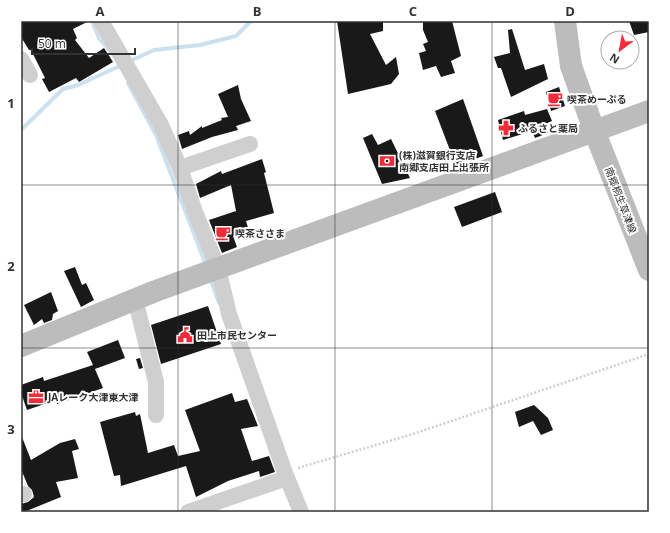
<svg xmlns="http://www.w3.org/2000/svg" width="670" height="533" viewBox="0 0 670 533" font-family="'Open Sans','Noto Sans JP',sans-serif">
<rect width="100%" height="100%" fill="#fff"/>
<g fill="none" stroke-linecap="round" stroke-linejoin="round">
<!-- stream -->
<g stroke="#cbe1f0" stroke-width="4">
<polyline points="92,21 99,38 110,51"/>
<polyline points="128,62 154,50 200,45 236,36 251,21"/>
<polyline points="128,83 156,135 206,265"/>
<polyline points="21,130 63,89 78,85 122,65"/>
<polyline points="210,278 219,303"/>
</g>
</g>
<!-- building -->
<g fill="#191919">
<polygon points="21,21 89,21 73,29 77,38 75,40 89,58 104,48 113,62 79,82 76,78 49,92 42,79 45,78 31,50 29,50 21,37"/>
<polygon points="337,21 383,21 383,31 370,34 386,65 396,57 399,74 391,84 348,94"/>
<polygon points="423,21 452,21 461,56 451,61 455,73 441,77 436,66 423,70 419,53 426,51 423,44 428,42 423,30"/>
<polygon points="629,21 649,21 649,32 634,35"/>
<polygon points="512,29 525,70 544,64 548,79 511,97 501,68 498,68 494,57 510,53 508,30"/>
<polygon points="238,85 241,99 251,121 236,126 238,130 212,137 182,149 178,135 189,131 190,135 202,126 202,128 222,120 221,118 228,117 218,94"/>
<polygon points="559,87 565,106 551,111 546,92"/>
<polygon points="463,99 483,156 456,166 435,111"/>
<polygon points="547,109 552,121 545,124 548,133 535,138 532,131 503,140 498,120 524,111 525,115"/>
<polygon points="372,134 378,145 391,139 410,178 382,184 363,138"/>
<polygon points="262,159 266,172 264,173 274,213 246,221 249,231 233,236 237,247 222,253 209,220 236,211 231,185 200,198 196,184 221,171 222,174"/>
<polygon points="495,192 502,212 462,227 454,207"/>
<polygon points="75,267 82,285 86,283 94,300 81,307 64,271"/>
<polygon points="51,292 58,311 53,314 52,320 44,323 42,319 34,325 24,305"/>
<polygon points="208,306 221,344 161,364 151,325"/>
<polygon points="118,340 125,358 95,369 103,388 57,404 56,400 27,410 21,393 21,385 43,377 44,381 93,365 87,352"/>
<polygon points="140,358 143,368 139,369 136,359"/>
<polygon points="232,393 235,402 247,399 258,426 241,429 252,461 269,456 275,472 260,477 259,471 228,481 196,497 186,466 121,486 120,475 114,476 100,422 135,412 136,416 140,414 148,453 174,445 178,456 200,451 185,410"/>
<polygon points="534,405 548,418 553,430 541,435 533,421 519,427 515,412"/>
<polygon points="22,437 31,460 60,443 75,439 79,449 72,451 78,478 56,482 61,497 24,512 21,512 21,504 28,502 34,497 32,490 28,486 21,469"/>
</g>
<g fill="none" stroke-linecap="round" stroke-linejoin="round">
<!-- path -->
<polyline stroke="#cfcfcf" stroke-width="2.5" stroke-dasharray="2 2" stroke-linecap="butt" points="298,468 413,434 649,354"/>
<!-- street -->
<g stroke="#cfcfcf" stroke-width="16">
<polyline points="101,21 161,125 180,168 195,212 218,268 229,314 285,473 301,512"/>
<polyline points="21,59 30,75"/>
<polyline points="180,168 250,144"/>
<polyline points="135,299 156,382 156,415"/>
<polyline points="21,494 24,494"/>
<polyline points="188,512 287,478"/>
</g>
<!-- secondary -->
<g stroke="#bcbcbc" stroke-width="22">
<polyline points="565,21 571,66 594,130 649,270"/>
<polyline points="21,346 153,292 649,111"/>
</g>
</g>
<!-- grid -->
<path fill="none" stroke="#323232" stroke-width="1" stroke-opacity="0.55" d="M178,21V512M335,21V512M492,21V512M21,185H649M21,348H649"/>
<!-- icons -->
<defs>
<g id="cafe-bare" transform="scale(1.2)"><path d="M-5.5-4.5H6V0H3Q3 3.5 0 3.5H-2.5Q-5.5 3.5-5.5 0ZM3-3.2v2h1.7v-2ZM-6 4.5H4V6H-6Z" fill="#f22b39" stroke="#fff" stroke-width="2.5" paint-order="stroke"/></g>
<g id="pharmacy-bare" transform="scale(1.2)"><path d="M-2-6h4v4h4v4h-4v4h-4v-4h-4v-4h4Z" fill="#f22b39" stroke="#fff" stroke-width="2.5" paint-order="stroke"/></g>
<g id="bank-bare" transform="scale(1.2)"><path d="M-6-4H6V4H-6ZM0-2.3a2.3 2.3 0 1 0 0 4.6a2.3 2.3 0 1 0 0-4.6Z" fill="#f22b39" stroke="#fff" stroke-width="2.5" paint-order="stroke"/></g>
<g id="civic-bare" transform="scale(1.2)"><path d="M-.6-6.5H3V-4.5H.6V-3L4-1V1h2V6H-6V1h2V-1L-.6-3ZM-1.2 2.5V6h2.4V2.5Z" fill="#f22b39" stroke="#fff" stroke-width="2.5" paint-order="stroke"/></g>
<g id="office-bare" transform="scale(1.2)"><path d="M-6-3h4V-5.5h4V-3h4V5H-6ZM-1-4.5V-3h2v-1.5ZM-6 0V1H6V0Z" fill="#f22b39" stroke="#fff" stroke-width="2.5" paint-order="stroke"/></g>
</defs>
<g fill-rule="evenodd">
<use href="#cafe-bare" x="555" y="99"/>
<use href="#pharmacy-bare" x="506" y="128"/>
<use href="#bank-bare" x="387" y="161"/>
<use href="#cafe-bare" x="223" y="233"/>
<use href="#civic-bare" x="185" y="335"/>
<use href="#office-bare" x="36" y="397"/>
</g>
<g text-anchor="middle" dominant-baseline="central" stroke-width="4" stroke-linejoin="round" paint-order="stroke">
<!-- poi labels -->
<g font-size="10" font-weight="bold" fill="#323232" stroke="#fff" text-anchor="start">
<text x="567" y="99">喫茶めーぷる</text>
<text x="518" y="128">ふるさと薬局</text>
<text x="399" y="155">(株)滋賀銀行支店<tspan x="399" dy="12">南郷支店田上出張所</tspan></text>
<text x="235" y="233">喫茶ささま</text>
<text x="197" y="335">田上市民センター</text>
<text x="48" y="397">JAレーク大津東大津</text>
</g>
<!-- street labels -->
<g font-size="10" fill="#323232" stroke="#fff">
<text transform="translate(621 200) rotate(69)">南郷桐生草津線</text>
</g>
</g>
<!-- border -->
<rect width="670" height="533" fill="none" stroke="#ffffff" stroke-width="44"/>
<!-- north arrow -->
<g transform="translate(620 50) rotate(212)"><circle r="19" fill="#ffffff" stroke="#adadad"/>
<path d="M0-3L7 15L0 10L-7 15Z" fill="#f22b39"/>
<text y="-6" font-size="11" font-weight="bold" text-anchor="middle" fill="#323232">N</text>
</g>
<!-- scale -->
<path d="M32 48v6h103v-6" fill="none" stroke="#323232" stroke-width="2"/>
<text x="38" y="48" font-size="12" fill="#323232" stroke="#ffffff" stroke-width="3" paint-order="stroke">50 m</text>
<rect x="22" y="22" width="626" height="489" fill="none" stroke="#323232" stroke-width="1.5"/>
<g font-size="13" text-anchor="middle" font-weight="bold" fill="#323232">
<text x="100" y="16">A</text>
<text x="257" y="16">B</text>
<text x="413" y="16">C</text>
<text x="570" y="16">D</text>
<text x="11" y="108">1</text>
<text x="11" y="271">2</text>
<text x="11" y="434">3</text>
</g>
</svg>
